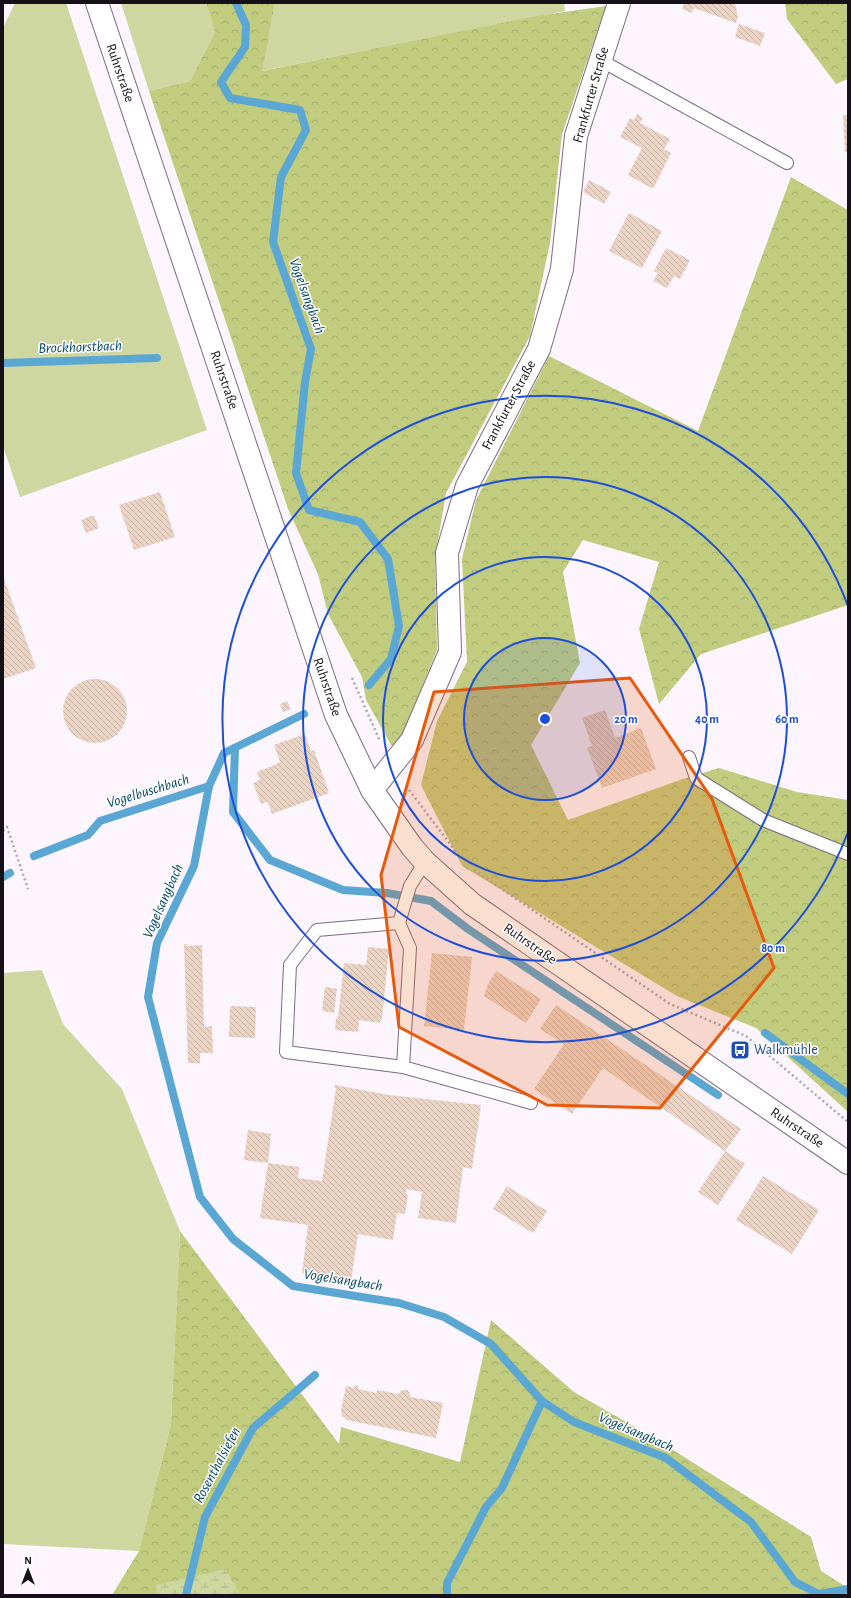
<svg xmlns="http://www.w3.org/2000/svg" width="851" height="1598" viewBox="0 0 851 1598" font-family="'Alegreya Sans',sans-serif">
<defs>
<pattern id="forest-crowns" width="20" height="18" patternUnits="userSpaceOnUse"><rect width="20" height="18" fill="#c1cc7f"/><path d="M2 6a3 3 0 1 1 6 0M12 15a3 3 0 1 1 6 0" fill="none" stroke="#a5ae6d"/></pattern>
<pattern id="wetland-marsh" width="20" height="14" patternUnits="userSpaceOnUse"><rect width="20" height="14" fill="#cfd7a1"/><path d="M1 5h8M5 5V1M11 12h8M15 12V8" fill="none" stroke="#b1b88a"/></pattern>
<pattern id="building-back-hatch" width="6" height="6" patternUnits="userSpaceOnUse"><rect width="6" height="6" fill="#ebd4c4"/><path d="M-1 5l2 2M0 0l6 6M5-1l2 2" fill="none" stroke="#c9b5a8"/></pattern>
</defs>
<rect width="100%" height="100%" fill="#fcf5fe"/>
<!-- green -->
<g fill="#cfd7a1">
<polygon points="15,3 66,3 207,430 20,497 3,446 3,28"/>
<polygon points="121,3 206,3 215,32 190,81 149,91"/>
<polygon points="275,3 564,3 565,11 261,71"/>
<polygon points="42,970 63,1024 122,1089 180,1231 171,1424 139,1551 3,1544 3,973"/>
</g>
<!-- forest -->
<g fill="url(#forest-crowns)">
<polygon points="206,3 275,3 262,71 536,16 606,6 562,134 550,243 530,336 446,493 435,558 437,650 395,752 366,700 362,677 328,614 318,574 288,509 149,91 190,81 215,32"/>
<polygon points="785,3 848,3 848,79 836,84 787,19"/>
<polygon points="791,177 848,210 848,605 701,654 659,704 639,629 659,562 583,540 563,572 580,663 531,745 568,820 680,780 719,768 797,792 848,800 848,1112 756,1028 677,996 462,866 421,785 437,721 467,662 462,559 476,500 549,356 698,431"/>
<polygon points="180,1231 339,1444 341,1427 460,1462 491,1320 574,1392 654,1438 811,1537 821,1571 848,1588 848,1595 112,1595 139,1551 171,1424"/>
</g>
<!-- wetland -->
<polygon fill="url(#wetland-marsh)" points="226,1569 240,1595 157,1595 156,1585"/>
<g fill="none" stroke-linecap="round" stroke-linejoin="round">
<!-- stream -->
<g stroke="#5aa7d3" stroke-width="8">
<polyline points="236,3 246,25 245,47 221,82 230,98 300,110 306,130 281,177 273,242 311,349 305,382 296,473 309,510 360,522 388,559 399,626 391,659 369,685"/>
<polyline points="3,363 157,358"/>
<polyline points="304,714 224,753 209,786 194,866 157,943 148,997 200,1197 233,1239 293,1286 399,1303 444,1317 491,1344 542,1401 574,1422 666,1458 751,1522 795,1582 819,1594 848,1589"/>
<polyline points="235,748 233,812 270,860 343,890 387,893 431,901 468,929 718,1095"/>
<polyline points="34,856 88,835 100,821 209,786"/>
<polyline points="3,877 10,873"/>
<polyline points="765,1033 848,1094"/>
<polyline points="186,1595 205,1517 253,1428 315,1375"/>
<polyline points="447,1595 447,1583 486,1507 502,1488 542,1401"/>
</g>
</g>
<!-- building -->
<g fill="url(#building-back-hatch)">
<polygon points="681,3 735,3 738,17 736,23 694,8 692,13 682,9 684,4"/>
<polygon points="739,24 765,33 760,46 735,37"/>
<polygon points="637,114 643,118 640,123 670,139 664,149 671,153 653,189 628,175 642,148 620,137 630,118 634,120"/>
<polygon points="843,115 848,115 848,152 845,152"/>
<polygon points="589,180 611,192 604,204 583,192"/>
<polygon points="629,213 662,231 642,268 609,251"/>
<polygon points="666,248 690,260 680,279 674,276 667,288 653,281 658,273 654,271"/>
<polygon points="160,492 175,537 134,550 119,505"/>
<polygon points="94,515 99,528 86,533 81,520"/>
<polygon points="3,576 36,668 3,679"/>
<circle cx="95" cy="711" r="32"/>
<polygon points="287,701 291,709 283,712 280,704"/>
<polygon points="605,710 615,738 641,728 656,769 602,788 587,747 592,746 582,718"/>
<polygon points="305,734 311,751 314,750 329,793 272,814 268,802 261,804 253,783 260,780 257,772 277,764 277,763 280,762 274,745"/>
<polygon points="184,944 187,944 187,946 202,945 204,1027 212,1026 213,1053 200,1053 200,1063 188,1063"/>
<polygon points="368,947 389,949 382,1019 379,1023 359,1020 358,1032 335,1030 336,1018 346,1019 338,1018 344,963 366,965"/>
<polygon points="432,953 472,957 464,1030 424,1026"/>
<polygon points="496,971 541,999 526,1023 484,996 488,984"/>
<polygon points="325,987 337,989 334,1013 322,1011"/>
<polygon points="556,1005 741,1129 725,1151 603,1068 572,1114 534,1089 564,1044 540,1029"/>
<polygon points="230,1006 256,1007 255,1038 229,1037"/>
<polygon points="335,1085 389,1095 481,1105 472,1169 463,1167 456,1223 418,1218 422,1192 406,1189 406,1194 408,1195 405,1214 397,1213 393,1240 358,1234 351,1281 302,1273 308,1225 260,1218 268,1163 299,1167 298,1178 322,1181 336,1088 334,1088"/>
<polygon points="248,1130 271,1134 268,1163 244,1160"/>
<polygon points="725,1151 745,1164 718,1205 698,1192"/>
<polygon points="763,1176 819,1210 792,1254 736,1220"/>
<polygon points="507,1186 547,1211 533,1233 493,1209"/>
<polygon points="355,1385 359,1386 358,1389 377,1393 377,1390 398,1394 402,1390 407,1390 409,1392 411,1397 443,1403 436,1438 347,1420 342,1416 341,1410 346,1386 354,1388"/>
</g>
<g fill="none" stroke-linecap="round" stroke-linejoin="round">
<!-- lane casing -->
<g stroke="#7c6d80" stroke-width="14">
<g id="lane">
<polyline points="600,60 787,163"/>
<polyline points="689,757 696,778 763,820 848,854"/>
<polyline points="399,923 410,886 425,862"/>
<polyline points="403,1067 410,948 399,923 317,930 290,965 286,1052 403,1067 531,1103"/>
</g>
</g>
<!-- street casing -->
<g stroke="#7c6d80" stroke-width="24">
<polyline id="street" points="372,790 412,740 450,652 447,553 467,486 539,349 562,269 576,136 619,3"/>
</g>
<!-- secondary casing -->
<g stroke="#7c6d80" stroke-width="24">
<polyline id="secondary" points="97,3 336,715 372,790 412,847 425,862 472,904 848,1163"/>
</g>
<!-- path -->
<g stroke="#aba5ad" stroke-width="2.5" stroke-dasharray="2 3" stroke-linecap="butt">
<polyline points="352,678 380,741"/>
<polyline points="406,786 460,857"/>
<polyline points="3,831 7,827 28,889"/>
<polyline points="474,870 670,1004 746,1036 848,1122"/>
</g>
<!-- lane -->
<use href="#lane" stroke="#fff" stroke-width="12"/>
<!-- street -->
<use href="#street" stroke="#fff" stroke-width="22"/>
<!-- secondary -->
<use href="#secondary" stroke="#fff" stroke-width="22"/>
</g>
<!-- marked area -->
<path fill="#e8590c" fill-opacity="0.2" stroke="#e8590c" stroke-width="3" stroke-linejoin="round" d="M630,678L712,799L774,968L660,1108L547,1105L399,1027L381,875L434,692Z"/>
<!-- distance rings -->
<circle cx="545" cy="719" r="81" fill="#1d4ed8" fill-opacity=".12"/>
<g fill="none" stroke="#1d4ed8" stroke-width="2">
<circle cx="545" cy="719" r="81"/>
<circle cx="545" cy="719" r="162"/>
<circle cx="545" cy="719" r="242"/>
<path d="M848 832A323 323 0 1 1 848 606"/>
</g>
<!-- icons -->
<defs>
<g id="bus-square" transform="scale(1)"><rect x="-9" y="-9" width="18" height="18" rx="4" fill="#1a4fb4" stroke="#fff"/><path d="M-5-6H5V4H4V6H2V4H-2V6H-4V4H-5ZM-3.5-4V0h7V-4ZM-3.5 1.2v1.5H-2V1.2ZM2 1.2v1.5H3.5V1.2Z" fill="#fff"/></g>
</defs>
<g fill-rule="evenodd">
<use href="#bus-square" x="740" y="1050"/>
</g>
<g text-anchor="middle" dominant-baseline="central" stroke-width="3" stroke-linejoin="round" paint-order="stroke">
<!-- street labels -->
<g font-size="14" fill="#161018" stroke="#fff">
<text transform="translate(120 73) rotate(71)">Ruhrstraße</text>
<text transform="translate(591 95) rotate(-74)">Frankfurter Straße</text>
<text transform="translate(224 380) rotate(71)">Ruhrstraße</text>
<text transform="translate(509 405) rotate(-62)">Frankfurter Straße</text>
<text transform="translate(327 687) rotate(71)">Ruhrstraße</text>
<text transform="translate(530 944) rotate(35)">Ruhrstraße</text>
<text transform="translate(797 1128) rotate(34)">Ruhrstraße</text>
</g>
<!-- transit labels -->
<g font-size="14" fill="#164399" stroke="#fff" text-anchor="start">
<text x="754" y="1050">Walkmühle</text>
</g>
<!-- water labels -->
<g font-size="15" font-style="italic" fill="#024563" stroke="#fff">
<text transform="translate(307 296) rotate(70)">Vogelsangbach</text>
<text transform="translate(80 347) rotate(-2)">Brockhorstbach</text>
<text transform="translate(148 791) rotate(-17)">Vogelbuschbach</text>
<text transform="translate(163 901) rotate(-66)">Vogelsangbach</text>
<text transform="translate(343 1280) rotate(9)">Vogelsangbach</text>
<text transform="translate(636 1432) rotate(23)">Vogelsangbach</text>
<text transform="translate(217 1465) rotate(-62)">Rosenthalsiefen</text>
</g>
</g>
<circle cx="545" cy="719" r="6" fill="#1d4ed8" stroke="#fff" stroke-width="2"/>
<g font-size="12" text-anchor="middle" font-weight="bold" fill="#1d4ed8" stroke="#fff" stroke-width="3" stroke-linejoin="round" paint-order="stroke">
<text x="626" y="723">20 m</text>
<text x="707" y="723">40 m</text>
<text x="787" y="723">60 m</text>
<text x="773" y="952">80 m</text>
</g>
<!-- border -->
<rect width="851" height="1598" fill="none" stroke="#161018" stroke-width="8"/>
<!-- north arrow -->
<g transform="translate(28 1570)" stroke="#ffffff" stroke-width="3" paint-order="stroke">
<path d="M0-3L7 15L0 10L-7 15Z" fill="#161018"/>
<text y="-6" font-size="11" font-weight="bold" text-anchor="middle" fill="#161018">N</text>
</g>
</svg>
